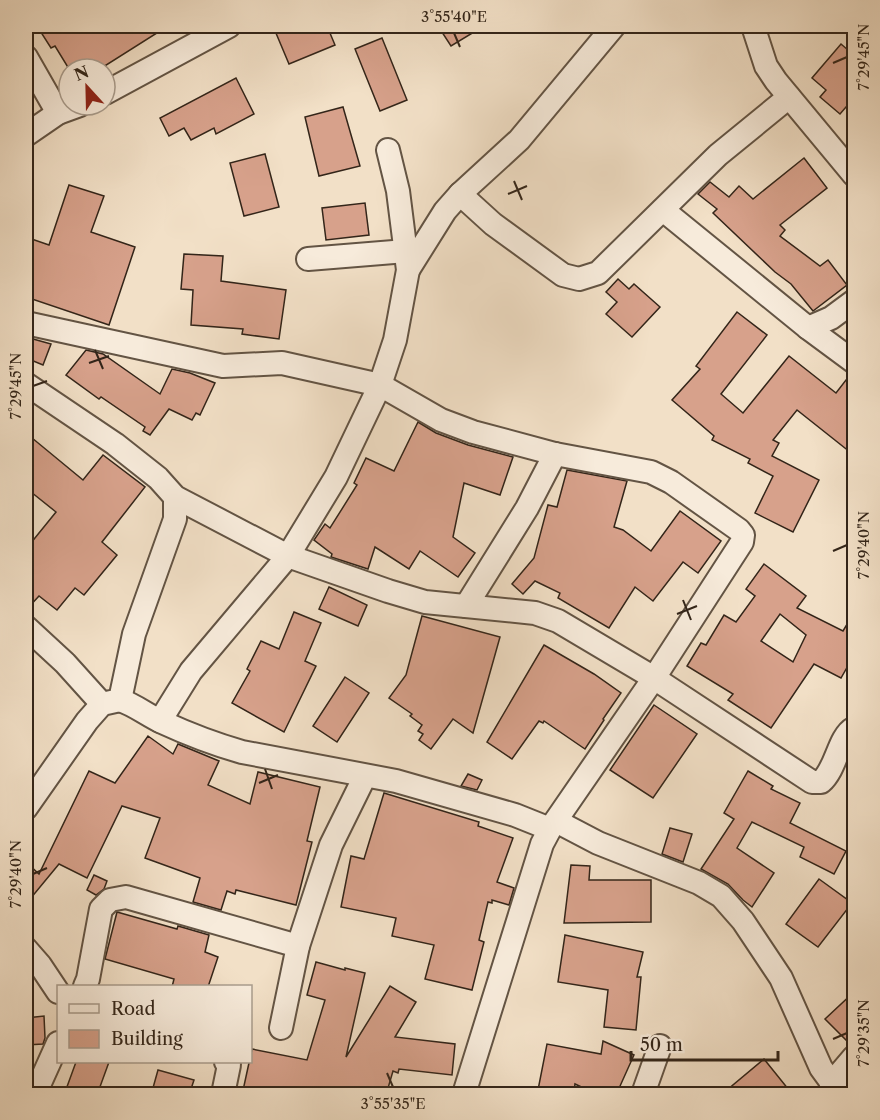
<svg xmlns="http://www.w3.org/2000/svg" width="880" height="1120" viewBox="0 0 880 1120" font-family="'Libre Caslon Text',serif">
<rect width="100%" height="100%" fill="#f2e0c7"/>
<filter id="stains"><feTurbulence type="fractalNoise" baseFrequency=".00333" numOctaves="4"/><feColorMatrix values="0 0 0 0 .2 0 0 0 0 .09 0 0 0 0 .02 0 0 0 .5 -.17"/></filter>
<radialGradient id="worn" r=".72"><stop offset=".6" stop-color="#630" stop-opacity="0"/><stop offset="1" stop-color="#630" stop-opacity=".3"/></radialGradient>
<!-- building -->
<g fill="#d7a18b" stroke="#332519" stroke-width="1.5" fill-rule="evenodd">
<polygon points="37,26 168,26 100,69 69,69 55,46 51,48"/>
<polygon points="273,26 327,26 335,45 289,64"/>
<polygon points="438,26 484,26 451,46"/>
<polygon points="382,38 407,100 380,111 355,49"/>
<polygon points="841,44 855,56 855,114 846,107 840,114 820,97 826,90 812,78"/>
<polygon points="236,78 254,114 216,134 214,128 191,140 184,128 169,136 160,118"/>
<polygon points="343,107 360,166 319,176 305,117"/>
<polygon points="265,154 279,207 244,216 230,163"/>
<polygon points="804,158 827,188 780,225 785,230 780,236 820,266 828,260 847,285 813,311 791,284 775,272 713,213 717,209 698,194 710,182 729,197 739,186 753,199"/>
<polygon points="69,185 104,196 91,232 135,247 109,325 26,297 26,237 49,245"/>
<polygon points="365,203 369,235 326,240 322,208"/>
<polygon points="184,254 223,256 221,281 286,290 279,339 242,334 243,329 191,325 193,290 181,289"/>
<polygon points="618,279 629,289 634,284 660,307 632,337 606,314 617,302 606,292"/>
<polygon points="737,312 767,335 721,394 743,413 789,356 836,393 846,380 855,388 855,456 797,410 773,440 779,443 772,456 819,480 793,532 755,513 773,476 748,463 750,459 712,440 714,436 672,400 700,369 696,366"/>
<polygon points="26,337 51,344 43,365 26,358"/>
<polygon points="86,350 103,354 160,394 172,369 190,373 215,383 200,415 196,413 192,420 169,409 150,435 143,431 145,427 101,397 99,399 66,375"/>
<polygon points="418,422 436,433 468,445 513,457 500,495 464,483 453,537 475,553 458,577 420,551 409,569 375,547 368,569 331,557 332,554 314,540 325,524 330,528 357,485 354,483 366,458 394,471"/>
<polygon points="26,433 83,480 103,455 145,487 102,542 117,555 84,595 75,588 57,610 39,596 26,610 26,549 56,512 26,488"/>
<polygon points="567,470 627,481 614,527 623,530 651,551 680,511 721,541 698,573 683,562 653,601 635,587 609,628 558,598 560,593 535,581 523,594 512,584 534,558 548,505 557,507"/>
<path d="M764,564L806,596L797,608L843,631L855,611V667L849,664L841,678L814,664L771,728L728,700L733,694L687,666L701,643L706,645L724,615L736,622L755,596L746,589ZM780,614L806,635L793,662L761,641Z"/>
<polygon points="329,587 367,605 358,626 319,609"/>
<polygon points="294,612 321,623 305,661 316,666 284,732 232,703 250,671 247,669 261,641 279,649"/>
<polygon points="422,616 500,637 473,733 453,719 431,749 419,740 423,734 418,731 422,725 410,716 412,714 389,698 406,675"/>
<polygon points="544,645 594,674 621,693 603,719 604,720 585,749 544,721 543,723 539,721 512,759 487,742"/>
<polygon points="345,677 369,693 337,742 313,726"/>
<polygon points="654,705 697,734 653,798 610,770"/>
<polygon points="148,736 173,754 178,744 219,761 208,785 250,804 258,772 320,787 307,841 312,842 296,905 236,890 235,894 227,891 221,910 193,902 200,878 145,858 160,818 122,806 87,878 59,864 26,904 26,862 39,874 89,771 115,783"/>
<polygon points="748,771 773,786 771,789 800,803 790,823 846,851 834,874 800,857 804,847 752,822 737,848 774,873 752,907 743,900 728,884 701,869 734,819 724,813"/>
<polygon points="468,774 482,780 477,790 461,786"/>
<polygon points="384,793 479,822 478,826 513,838 497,882 514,888 509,905 492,900 492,903 488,902 479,940 484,942 472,990 425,979 434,945 392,936 396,918 341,907 351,856 364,859"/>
<polygon points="670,828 692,834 683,862 662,854"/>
<polygon points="571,865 590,866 589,880 651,880 651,922 564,923"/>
<polygon points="94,875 107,881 104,889 96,895 87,890"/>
<polygon points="819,879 852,903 818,947 786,924"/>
<polygon points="117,912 177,929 178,926 209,935 205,952 218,957 208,987 172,987 174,979 105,959"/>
<polygon points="565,935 643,952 637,977 641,977 636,1030 604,1027 608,990 558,982"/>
<polygon points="316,962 345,970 345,968 365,973 346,1057 390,986 416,1002 395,1037 455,1044 452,1075 399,1069 398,1073 393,1071 386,1095 242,1095 252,1049 307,1060 325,1000 307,995"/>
<polygon points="855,991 855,1044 850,1044 825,1019"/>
<polygon points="44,1016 45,1038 43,1044 26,1045 26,1018"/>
<polygon points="603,1041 634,1055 616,1095 598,1095 575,1084 574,1092 568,1091 567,1095 537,1095 547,1044 601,1054"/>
<polygon points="764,1059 793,1095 721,1095"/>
<polygon points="76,1062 109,1062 97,1095 64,1095"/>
<polygon points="158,1070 194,1080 189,1095 151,1095"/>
</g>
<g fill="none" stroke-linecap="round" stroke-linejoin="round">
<!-- minor casing -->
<g stroke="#635444" stroke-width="26">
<g id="minor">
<polyline points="753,26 766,66 776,81 854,175"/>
<polyline points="26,57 58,113"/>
<polyline points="105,93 229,26"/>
<polyline points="26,135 58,113 80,105"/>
<polyline points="460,194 519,140 614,26"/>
<polyline points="663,210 808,328 831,318 854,301"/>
<polyline points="308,259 406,251"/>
<polyline points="408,270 445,211 460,194 493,224 563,275 579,279 598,273 718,155 789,97"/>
<polyline points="26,323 223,366 282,363 380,385 441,420 473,432 555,454 651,472 671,482 739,530 743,535 742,542 654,678 550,829 542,844 464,1094"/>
<polyline points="808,328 854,362"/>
<path d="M26,384L115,444L158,478L175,497L288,556L388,591L425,602L535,613L558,621L654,678L812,782H821C837,768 838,737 854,728"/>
<polyline points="466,606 527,508 555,454"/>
<polyline points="26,627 65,663 102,704"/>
<path d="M120,700C135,705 147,715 162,722C188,734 214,744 242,752L396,781L515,815L550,829"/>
<polyline points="160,721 191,671 288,556 336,477 380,385 395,340 408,270 398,191 388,150"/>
<polyline points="26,808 87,721 102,704 120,700 134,634 175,519 175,497"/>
<polyline points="556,821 598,843 699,883 721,896 743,921 781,978 821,1068 840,1094"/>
<polyline points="26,949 40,965 58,992"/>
<polyline points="85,986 88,979 101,909 110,900 126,897 298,946"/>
<polyline points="281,1028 298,946 331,845 365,776"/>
<polyline points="831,1084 854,1057"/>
<polyline points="35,1094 58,1043"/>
<polyline points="223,1094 229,1065 226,1062"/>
<polyline points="643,1094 660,1046"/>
</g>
</g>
<!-- minor -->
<use href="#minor" stroke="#f7ebdb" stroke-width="22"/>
</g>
<!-- ticks -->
<path fill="none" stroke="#332519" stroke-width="2" d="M454,33L460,47M833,63L847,57M514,181L522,200M508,194L527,186M95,350L103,369M89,363L109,356M33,386L47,381M833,551L847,545M683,600L691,620M677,614L697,606M265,769L272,789M259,783L278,775M33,874L47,868M833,1039L847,1033M387,1073L393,1087"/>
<!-- margin -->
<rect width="880" height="1120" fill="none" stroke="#f2e0c7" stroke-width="66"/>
<!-- legend -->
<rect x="57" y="985" width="195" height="78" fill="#f7ebdb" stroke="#a99c8d" stroke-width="1.5"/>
<rect x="69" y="1004" width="30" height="9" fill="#f7ebdb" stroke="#a99c8d" stroke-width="1.5"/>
<text x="111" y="1015" font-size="18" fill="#332519">Road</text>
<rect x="69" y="1030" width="30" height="18" fill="#d7a18b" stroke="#a99c8d" stroke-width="1.5"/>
<text x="111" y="1045" font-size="18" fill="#332519">Building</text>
<!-- north arrow -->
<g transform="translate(87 87) rotate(338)"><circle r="28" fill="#f7ebdb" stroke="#a99c8d" stroke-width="1.5"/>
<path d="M0-4.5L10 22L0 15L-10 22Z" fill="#8f2418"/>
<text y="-9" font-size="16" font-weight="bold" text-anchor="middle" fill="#332519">N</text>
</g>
<!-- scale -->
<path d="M631 1051v9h147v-9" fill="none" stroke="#332519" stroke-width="3"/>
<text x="640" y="1051" font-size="18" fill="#332519" stroke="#f7ebdb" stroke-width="4.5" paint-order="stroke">50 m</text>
<rect x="33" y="33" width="814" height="1054" fill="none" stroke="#332519" stroke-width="2"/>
<g font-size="15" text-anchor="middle" fill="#332519">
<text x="454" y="22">3°55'40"E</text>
<text transform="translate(864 57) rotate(-90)" y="5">7°29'45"N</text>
<text transform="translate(16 386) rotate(-90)" y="5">7°29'45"N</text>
<text transform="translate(864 545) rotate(-90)" y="5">7°29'40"N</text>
<text transform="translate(16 874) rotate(-90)" y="5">7°29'40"N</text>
<text transform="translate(864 1033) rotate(-90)" y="5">7°29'35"N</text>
<text x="393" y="1109">3°55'35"E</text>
</g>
<rect width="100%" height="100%" filter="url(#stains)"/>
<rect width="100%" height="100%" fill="url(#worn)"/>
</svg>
